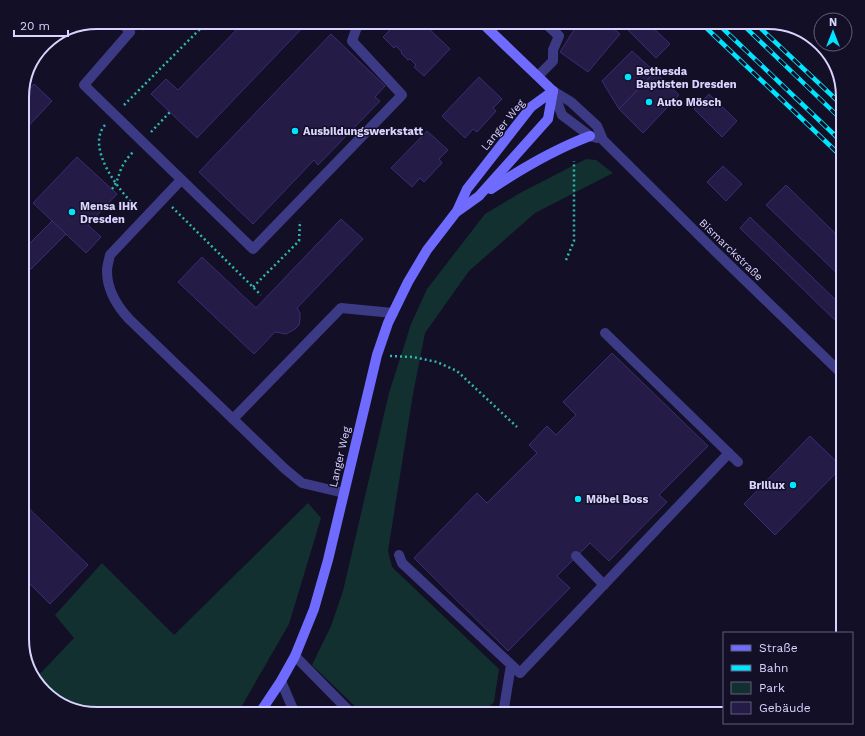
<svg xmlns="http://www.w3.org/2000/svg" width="865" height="736" viewBox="0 0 865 736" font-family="'Work Sans',sans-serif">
<rect width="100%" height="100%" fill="#130f26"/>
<!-- green -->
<g fill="#12302f">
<polygon points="586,159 596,160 613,173 535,213 469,271 425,333 413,394 388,551 392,567 499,669 494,702 482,714 363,714 312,665 331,626 343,591 389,393 411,324 427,289 485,214 520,193"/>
<polygon points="308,503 321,518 289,624 243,704 236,714 97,714 47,695 35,679 74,638 55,615 102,563 174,635"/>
</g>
<!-- building -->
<g fill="#241b47" stroke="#3b2d73">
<polygon points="244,22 308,22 197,138 151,94 166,79 178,90"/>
<polygon points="398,22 422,22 450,49 424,76 414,67 416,65 410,59 408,60 401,53 402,52 396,46 394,48 383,37"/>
<polygon points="579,22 606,22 620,34 588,72 560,52"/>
<polygon points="632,22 647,22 670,44 656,58 626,28"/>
<polygon points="331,34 385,86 375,97 380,101 318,165 314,160 253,224 199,172"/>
<polygon points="632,51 655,72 619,109 602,81"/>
<polygon points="655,72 679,95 643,133 619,109"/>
<polygon points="479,77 502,99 493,108 496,111 477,132 473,129 465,138 442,116"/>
<polygon points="34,84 52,101 22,133 22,97"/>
<polygon points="709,94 737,121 722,137 694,109"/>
<polygon points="427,131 448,150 439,159 442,163 424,182 420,178 412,187 391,168"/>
<polygon points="77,157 117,194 88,225 101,237 86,253 33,203"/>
<polygon points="723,166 742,184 726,201 707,182"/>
<polygon points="786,185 843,241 843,279 766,205"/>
<polygon points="750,217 843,307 843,328 740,228"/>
<polygon points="341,219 363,239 297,308 300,313 300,319 299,325 295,329 286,334 275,332 254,354 178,282 202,257 256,308"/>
<polygon points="52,221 66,234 31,269 22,273 22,251"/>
<polygon points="612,353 708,446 659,495 667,502 609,561 590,543 557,576 570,588 508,651 414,558 477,493 487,503 537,453 529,445 547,426 556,435 576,415 563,402"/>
<polygon points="810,436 842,467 775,535 744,504"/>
<polygon points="22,502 88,565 50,604 26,580 22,585"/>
</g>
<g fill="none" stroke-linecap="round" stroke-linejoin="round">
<!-- path -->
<g stroke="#2fb8b0" stroke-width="2.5" stroke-dasharray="2 3" stroke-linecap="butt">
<polyline points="143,29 147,28 154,22"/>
<polyline points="124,105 207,22"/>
<path d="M105,125C85,148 120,192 137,208"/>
<polyline points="151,132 170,112"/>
<path d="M112,189C117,183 118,177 121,169C124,162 129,156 134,151"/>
<polyline points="172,207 261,295"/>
<polyline points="566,260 574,241 574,161"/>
<polyline points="253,287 299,241 300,221"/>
<polyline points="390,356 413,357 437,362 457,371 517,427"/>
</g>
<!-- service -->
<g stroke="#3d3a85" stroke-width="10">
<polyline points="121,22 130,32 84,85 253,249 402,95 352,41 357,27 361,22"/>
<polyline points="538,76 553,61 553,50 559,36 544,22"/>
<path d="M181,180L110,255C109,260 107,266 107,271C107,289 117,306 129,319L285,469L302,483L344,493"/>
<polyline points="605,333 738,462"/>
<polyline points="399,555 402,563 520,673 729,453"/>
<polyline points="576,556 604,585"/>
<polyline points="295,656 352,714"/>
<polyline points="281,681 295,714"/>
<polyline points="498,714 504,708 511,665"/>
</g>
<!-- pedestrian -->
<polyline stroke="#3d3a85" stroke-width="10" points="233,419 341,308 393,313"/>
<!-- minor -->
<g stroke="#3d3a85" stroke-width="10">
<polyline points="553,91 571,102 597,126 603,140 718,254 843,375"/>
<polyline points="553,91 562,115 590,136 597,138"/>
</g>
<!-- secondary -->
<g stroke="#6f6bff" stroke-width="10">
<polyline points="481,22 553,91"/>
<path d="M491,189C521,169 555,149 590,136"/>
<polyline points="458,211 479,196 548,119 553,91"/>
<polyline points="259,714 281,681 295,656 314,609 328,560 377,355 388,323 408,282 427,250 457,211 467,189 531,107 553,91"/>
</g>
<!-- rail casing -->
<g stroke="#00e5ff" stroke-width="4.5">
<g id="rail">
<polyline points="700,22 843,158"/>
<polyline points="716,22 843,143"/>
<polyline points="740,22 843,121"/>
<polyline points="754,22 843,106"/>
</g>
</g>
<!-- rail -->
<use href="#rail" stroke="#130f26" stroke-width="3" stroke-dasharray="9" stroke-linecap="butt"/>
</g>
<!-- markers -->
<g fill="#00e5ff" stroke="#130f26" stroke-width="1.5">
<circle cx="628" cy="77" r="4"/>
<circle cx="649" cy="102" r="4"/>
<circle cx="295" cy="131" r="4"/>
<circle cx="72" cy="212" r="4"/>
<circle cx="793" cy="485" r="4"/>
<circle cx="578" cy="499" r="4"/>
</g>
<g text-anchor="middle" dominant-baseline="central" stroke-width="3" stroke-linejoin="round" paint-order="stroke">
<!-- poi labels -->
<g font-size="11" font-weight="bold" fill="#d9d4ff" stroke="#130f26" text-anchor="start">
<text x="636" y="71">Bethesda<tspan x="636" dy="13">Baptisten Dresden</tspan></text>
<text x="657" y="102">Auto Mösch</text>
<text x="303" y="131">Ausbildungswerkstatt</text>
<text x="80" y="206">Mensa IHK<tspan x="80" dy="13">Dresden</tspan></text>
<text x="785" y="485" text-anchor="end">Brillux</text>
<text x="586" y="499">Möbel Boss</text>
</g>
<!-- street labels -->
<g font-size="11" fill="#d9d4ff" stroke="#130f26">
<text transform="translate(503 125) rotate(-51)">Langer Weg</text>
<text transform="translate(731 250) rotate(44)">Bismarckstraße</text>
<text transform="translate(340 457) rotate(-77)">Langer Weg</text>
</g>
</g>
<!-- crop -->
<path d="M0 0H865V736H0ZM97 29H768A68 68 0 0 1 836 97V639A68 68 0 0 1 768 707H97A68 68 0 0 1 29 639V97A68 68 0 0 1 97 29Z" fill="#130f26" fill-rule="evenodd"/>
<path fill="none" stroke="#d9d4ff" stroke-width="2" d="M97 29H768A68 68 0 0 1 836 97V639A68 68 0 0 1 768 707H97A68 68 0 0 1 29 639V97A68 68 0 0 1 97 29Z"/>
<!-- legend -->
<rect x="723" y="632" width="130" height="92" fill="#130f26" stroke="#625e7d"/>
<rect x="731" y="645" width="20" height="6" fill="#6f6bff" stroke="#625e7d"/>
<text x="759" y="652" font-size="12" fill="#d9d4ff">Straße</text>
<rect x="731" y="665" width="20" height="6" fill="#00e5ff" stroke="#625e7d"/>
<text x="759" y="672" font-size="12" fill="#d9d4ff">Bahn</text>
<rect x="731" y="682" width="20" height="12" fill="#12302f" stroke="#625e7d"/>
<text x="759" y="692" font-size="12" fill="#d9d4ff">Park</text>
<rect x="731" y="702" width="20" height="12" fill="#241b47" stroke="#625e7d"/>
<text x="759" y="712" font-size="12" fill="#d9d4ff">Gebäude</text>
<!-- north arrow -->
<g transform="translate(833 32)"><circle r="19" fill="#130f26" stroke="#625e7d"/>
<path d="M0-3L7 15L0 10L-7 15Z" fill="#00e5ff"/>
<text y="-6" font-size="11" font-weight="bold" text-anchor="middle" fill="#d9d4ff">N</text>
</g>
<!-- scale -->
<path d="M14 30v6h54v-6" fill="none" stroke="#d9d4ff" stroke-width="2"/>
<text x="20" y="30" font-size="12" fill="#d9d4ff" stroke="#130f26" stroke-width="3" paint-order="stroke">20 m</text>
</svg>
